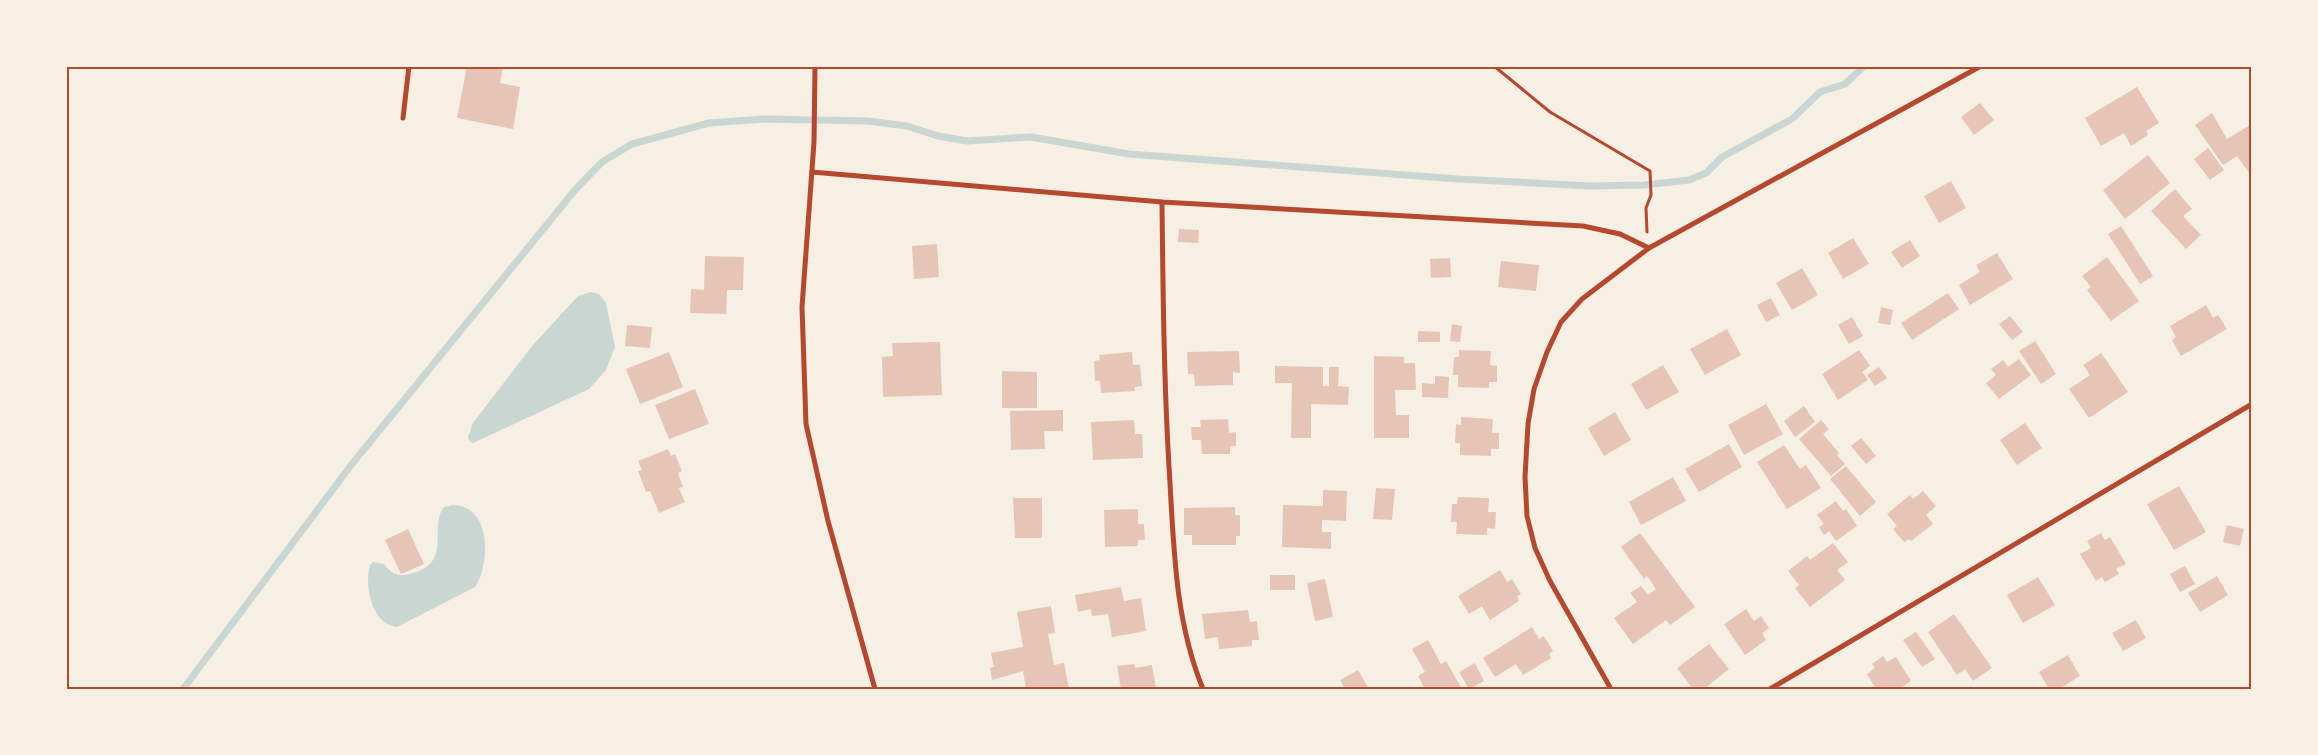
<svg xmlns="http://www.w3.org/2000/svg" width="2318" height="755" viewBox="0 0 2318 755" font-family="'Archivo Narrow',sans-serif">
<rect width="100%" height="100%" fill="#f6efe4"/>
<!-- water -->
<g fill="#c9d6d2">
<polygon points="591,292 599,294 606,303 615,347 606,370 589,389 473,443 470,442 468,437 473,423 532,346 578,296"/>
<path d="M453,505C461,506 468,507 474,514C490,529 487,571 475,587L397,627C372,625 364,586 370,565L373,562L384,564C392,574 397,577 410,574C454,564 428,528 444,507Z"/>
</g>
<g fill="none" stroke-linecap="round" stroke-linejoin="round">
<!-- stream -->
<polyline stroke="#c9d6d2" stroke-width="7" points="183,689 352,464 575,190 602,162 632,144 709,123 765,119 868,121 907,126 938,136 967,141 1031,137 1129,154 1458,179 1590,186 1644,185 1689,180 1706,173 1722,157 1792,119 1820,92 1845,84 1864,66"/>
</g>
<!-- building -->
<g fill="#e6c5b7">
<polygon points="467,66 503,67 500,83 520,87 513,129 457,118"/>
<polygon points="2137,87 2159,123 2146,131 2148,135 2131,146 2124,133 2101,146 2085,118"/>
<polygon points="1980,103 1994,120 1974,135 1961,117"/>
<polygon points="2212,113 2227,139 2252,124 2252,177 2237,156 2223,165 2195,125"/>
<polygon points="2208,148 2224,170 2210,180 2194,159"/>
<polygon points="2148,155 2170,183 2125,219 2103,190"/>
<polygon points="1951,181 1966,208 1939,223 1924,196"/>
<polygon points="2175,189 2192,209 2183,216 2201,235 2186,249 2151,211"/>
<polygon points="2121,226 2153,276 2140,284 2108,234"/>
<polygon points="1179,229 1199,230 1198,243 1178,242"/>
<polygon points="1853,238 1869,264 1843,279 1828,253"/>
<polygon points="1910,240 1920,256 1902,268 1891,252"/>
<polygon points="937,244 939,277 914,279 912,246"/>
<polygon points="1997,253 2013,279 1970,305 1959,285 1980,272 1976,265"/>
<polygon points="705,256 744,257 743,290 727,290 726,314 690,313 691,289 704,290"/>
<polygon points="2107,257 2139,301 2111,321 2087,290 2091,287 2082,276"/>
<polygon points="1450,258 1451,277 1431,278 1430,259"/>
<polygon points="1501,261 1539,265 1536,291 1498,287"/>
<polygon points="1802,268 1818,295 1792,310 1776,283"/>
<polygon points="1948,293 1959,309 1912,340 1901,323"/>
<polygon points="1771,298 1780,315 1766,322 1757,305"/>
<polygon points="2206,305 2213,318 2218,315 2227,329 2181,356 2172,340 2176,337 2170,326"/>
<polygon points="1881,307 1893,310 1890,325 1878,323"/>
<polygon points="2010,316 2023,332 2012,340 1999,324"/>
<polygon points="1852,317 1863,336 1849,344 1838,325"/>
<polygon points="1452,324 1462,326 1460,342 1450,341"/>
<polygon points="627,325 652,327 650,348 625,346"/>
<polygon points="1727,329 1741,355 1705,375 1690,349"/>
<polygon points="1418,331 1440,332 1440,342 1418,342"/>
<polygon points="2035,341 2056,374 2041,384 2019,351"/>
<polygon points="940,342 942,395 883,397 882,357 893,356 892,343"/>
<polygon points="1459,350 1491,351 1490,365 1497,366 1497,382 1489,382 1489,388 1458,387 1458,375 1453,375 1454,357 1459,357"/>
<polygon points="1859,350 1870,366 1862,372 1868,380 1838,400 1822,374"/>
<polygon points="1239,351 1240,373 1233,372 1233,385 1195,386 1194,374 1188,374 1187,352"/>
<polygon points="669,352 683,387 640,404 626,369"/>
<polygon points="1132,352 1133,365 1140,365 1142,386 1134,387 1135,391 1101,393 1100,381 1095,381 1094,361 1100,360 1099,355"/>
<polygon points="2101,353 2128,392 2089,418 2069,389 2090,375 2083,365"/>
<polygon points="1374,356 1404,357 1404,363 1415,363 1416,390 1395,390 1396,415 1409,415 1409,438 1374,438"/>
<polygon points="2019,359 2031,375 1999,399 1986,383 1996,375 1991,369 2003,360 2008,367"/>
<polygon points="1663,365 1679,392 1646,410 1631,384"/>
<polygon points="1275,366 1323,367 1323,386 1329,386 1329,367 1339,367 1338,386 1349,387 1348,405 1311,404 1311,438 1291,438 1292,383 1275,383"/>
<polygon points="1879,367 1887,378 1875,386 1867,375"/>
<polygon points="1002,371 1037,372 1037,408 1002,408"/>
<polygon points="1435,376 1449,377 1448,398 1422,397 1422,383 1435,384"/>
<polygon points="695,389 709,424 669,439 655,405"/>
<polygon points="1766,404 1783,434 1744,455 1728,425"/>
<polygon points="1804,406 1815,422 1795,437 1784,421"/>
<polygon points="1063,410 1063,431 1044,431 1045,449 1011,450 1010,411"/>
<polygon points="1615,412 1631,440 1604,456 1588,428"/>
<polygon points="1461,417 1493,419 1492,433 1499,433 1499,449 1491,449 1491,456 1460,455 1460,443 1455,443 1456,424 1461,425"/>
<polygon points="1228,419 1229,433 1236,432 1236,446 1230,446 1230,454 1202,454 1201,440 1192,440 1191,427 1201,427 1200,420"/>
<polygon points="1134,420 1135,434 1142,434 1143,458 1093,460 1091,422"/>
<polygon points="1821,420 1829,429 1823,434 1839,453 1837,455 1845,464 1831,476 1799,439"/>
<polygon points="2025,423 2042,448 2017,465 2000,440"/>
<polygon points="1861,438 1876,456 1866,464 1851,446"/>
<polygon points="1729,444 1742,467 1699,492 1685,469"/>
<polygon points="1784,445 1800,469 1806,465 1821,488 1787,509 1757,462"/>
<polygon points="668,449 671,456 675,454 682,471 678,473 683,487 679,488 685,502 659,513 650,491 646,492 638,471 642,470 638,461"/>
<polygon points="1846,466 1876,502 1860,516 1830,479"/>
<polygon points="1673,477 1686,501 1641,525 1629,502"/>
<polygon points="2179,486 2206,532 2174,550 2147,504"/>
<polygon points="1376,488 1395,489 1392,520 1373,519"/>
<polygon points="1323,490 1347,491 1346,521 1322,520 1322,532 1331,532 1331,549 1282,547 1283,505 1323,506"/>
<polygon points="1923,491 1936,506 1926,515 1933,524 1911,541 1909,539 1904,542 1893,529 1897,526 1887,514 1910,495 1913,499"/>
<polygon points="1458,497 1489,498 1488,512 1496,512 1495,529 1487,528 1487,535 1456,534 1457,522 1451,522 1452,504 1457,504"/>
<polygon points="1013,498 1042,498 1042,538 1015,538"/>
<polygon points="1836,501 1843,511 1846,509 1857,526 1836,541 1829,531 1824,535 1819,527 1824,524 1817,515"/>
<polygon points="1235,507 1235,515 1240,515 1240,536 1236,536 1236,545 1192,545 1192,535 1184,535 1184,508"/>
<polygon points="1138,509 1138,524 1144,524 1145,540 1138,540 1138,546 1105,547 1104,510"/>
<polygon points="2227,525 2244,529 2240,546 2223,542"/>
<polygon points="408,529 424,564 401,574 385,540"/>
<polygon points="1640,533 1695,607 1670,625 1666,620 1633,644 1614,618 1637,602 1630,593 1641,586 1648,595 1656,589 1647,576 1644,579 1621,547"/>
<polygon points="2101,533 2105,540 2110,537 2126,564 2116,569 2119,574 2105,582 2102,577 2096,581 2080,554 2091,548 2087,541"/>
<polygon points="1833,543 1848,562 1837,570 1845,580 1810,607 1795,588 1799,585 1788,571 1807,556 1810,560"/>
<polygon points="2185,566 2195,584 2180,592 2170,574"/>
<polygon points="1500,570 1507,582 1512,579 1521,594 1517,596 1519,601 1490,620 1482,606 1469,614 1458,596"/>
<rect x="1270" y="575" width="25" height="15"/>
<polygon points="2217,576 2228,595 2200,612 2188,593"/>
<polygon points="2038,577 2055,605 2023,623 2007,595"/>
<polygon points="1325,579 1333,617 1315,621 1307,583"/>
<polygon points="1121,587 1124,601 1141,598 1146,631 1112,637 1108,614 1092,616 1091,609 1078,612 1075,595"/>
<polygon points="1051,606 1055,633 1048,634 1054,665 1064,663 1069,689 1026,689 1023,671 992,680 990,668 994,667 991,653 1023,647 1017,612"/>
<polygon points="1746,609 1754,621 1761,616 1769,628 1762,633 1766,640 1745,655 1724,624"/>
<polygon points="1248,610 1250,622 1257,621 1259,640 1252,640 1252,646 1219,649 1218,637 1205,639 1202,614"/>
<polygon points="1954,614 1992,668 1973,681 1965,669 1957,675 1928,632"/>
<polygon points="2136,620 2146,638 2123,651 2112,633"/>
<polygon points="1532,627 1539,639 1544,636 1553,651 1549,654 1551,658 1523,675 1516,664 1495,677 1483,658"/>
<polygon points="1916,632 1935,659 1922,667 1903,640"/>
<polygon points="1428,640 1441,664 1446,661 1462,689 1425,689 1418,676 1425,672 1412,649"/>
<polygon points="1709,644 1729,669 1704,689 1693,689 1677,668"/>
<polygon points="2068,655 2080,676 2059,689 2049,689 2039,672"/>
<polygon points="1883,656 1887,662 1896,657 1911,681 1902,687 1903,689 1876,689 1867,674 1875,668 1872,664"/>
<polygon points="1475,663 1484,681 1469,689 1459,672"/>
<polygon points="1134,664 1135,668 1152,665 1156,689 1121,689 1117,666"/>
<polygon points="1358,670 1369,689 1345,689 1340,680"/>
</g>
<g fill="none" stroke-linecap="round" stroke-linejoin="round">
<!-- path -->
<polyline stroke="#b5482f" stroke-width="3" points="1494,66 1550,112 1650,171 1651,195 1646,208 1647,232"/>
<!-- minor -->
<g stroke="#b5482f" stroke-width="5">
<polyline points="815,66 814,142 802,307 806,424 828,521 875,689"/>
<polyline points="403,118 409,66"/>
<polyline points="812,172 1162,202 1583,226 1620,234 1649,248"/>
<path d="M1162,202C1163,296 1164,390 1170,483C1174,554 1176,623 1203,689"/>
<polyline points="1611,689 1550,581 1535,548 1527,516 1525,477 1528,424 1534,389 1547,352 1561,322 1582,299 1649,248 1981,66"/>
<polyline points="1770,689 2252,404"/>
</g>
</g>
<!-- border -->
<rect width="2318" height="755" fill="none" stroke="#f6efe4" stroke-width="135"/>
<rect x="68" y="68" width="2182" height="620" fill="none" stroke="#b5482f" stroke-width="2"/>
</svg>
